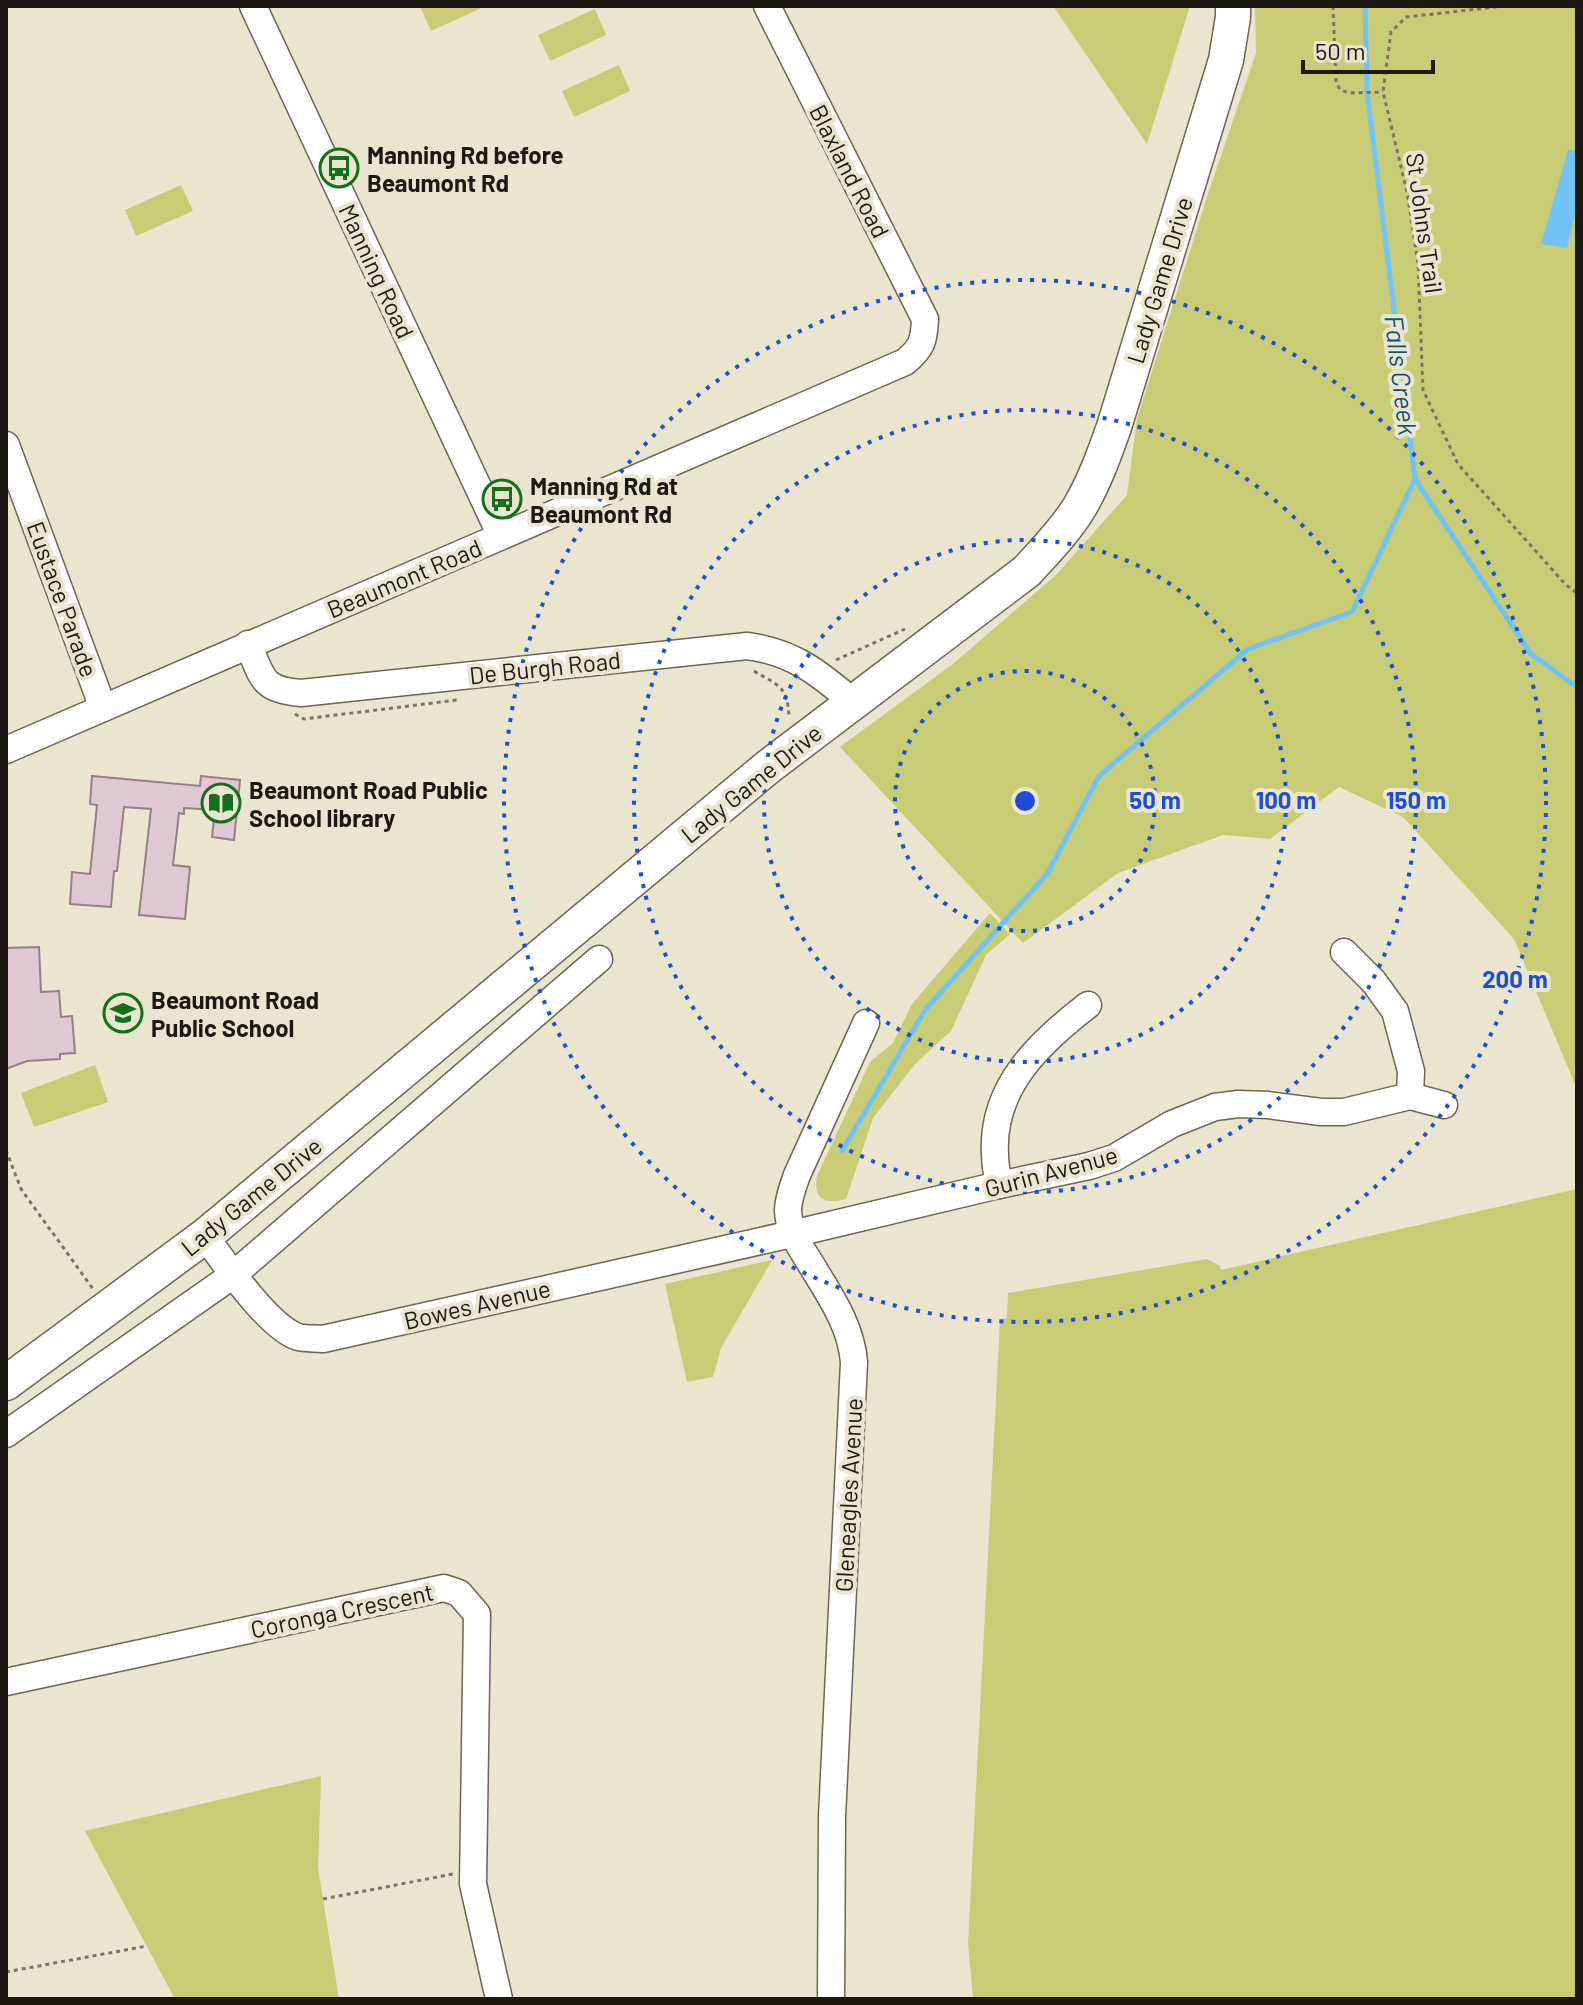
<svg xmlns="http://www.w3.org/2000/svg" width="1583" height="2005" viewBox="0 0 1583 2005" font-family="Barlow,sans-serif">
<rect width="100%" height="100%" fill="#eae5cf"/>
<!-- green -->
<g fill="#c8cc75">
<polygon points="420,6 486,6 431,31"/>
<polygon points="1053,6 1190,6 1147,144"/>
<polygon points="1255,6 1577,6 1577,1089 1514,939 1403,817 1339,787 1270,839 1223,835 1118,873 1023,943 840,747 954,663 1056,575 1127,495 1137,419 1208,194 1256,53"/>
<polygon points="595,9 606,35 550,61 538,35"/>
<polygon points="619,65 630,91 574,117 562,91"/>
<polygon points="181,185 193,211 136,236 125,210"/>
<path d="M990,913L1010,934L986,955L951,1031L915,1064L873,1118L846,1199C825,1204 813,1201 817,1176L870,1062L893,1043L912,1004Z"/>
<polygon points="95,1065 108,1102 34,1127 21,1093"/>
<polygon points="1577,1189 1577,1999 973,1999 968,1944 1000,1320 1007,1318 1008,1293 1207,1259 1220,1266 1221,1270"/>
<polygon points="772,1260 721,1348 713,1377 687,1382 665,1284"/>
<polygon points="321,1776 318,1868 339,1999 175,1999 85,1831"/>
</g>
<!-- water -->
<polygon fill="#70c2f7" points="1568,150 1577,151 1577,206 1567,248 1541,244"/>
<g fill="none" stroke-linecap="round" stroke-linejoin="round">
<!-- stream -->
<g stroke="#70c2f7" stroke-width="5">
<polyline points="1365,6 1367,92 1415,479 1531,654 1577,687"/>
<polyline points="842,1151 925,1010 1047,874 1099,776 1248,649 1352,612 1415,479"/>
</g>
</g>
<!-- building -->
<g fill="#e0c8d2" stroke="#957f89" stroke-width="2">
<polygon points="92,776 200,786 201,776 240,780 234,840 212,837 215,810 184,808 184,814 179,813 173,865 190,867 185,919 139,915 151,809 124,807 117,871 114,871 111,907 70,904 72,872 90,874 97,805 90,804"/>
<polygon points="39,947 41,992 59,991 61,1017 72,1016 75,1053 60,1054 60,1059 27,1061 6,1069 6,948"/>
</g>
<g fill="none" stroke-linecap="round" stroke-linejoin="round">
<!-- minor casing -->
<g stroke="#6b6753" stroke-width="29">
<g id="minor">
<polyline points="253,6 501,536"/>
<polyline points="6,445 103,708"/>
<path d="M248,644C263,678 261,690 301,693L747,646C793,652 819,673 853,702"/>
<path d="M6,750L905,362C922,348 924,341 925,319L767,6"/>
<polyline points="1344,952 1374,982 1395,1011 1411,1071 1410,1096"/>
<path d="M999,1185C997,1175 995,1164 995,1154C991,1087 1040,1042 1088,1005"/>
<path d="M205,1236C224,1262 268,1327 298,1337C306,1339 315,1338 323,1339L792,1234L999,1185L1089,1166L1114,1158L1172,1124L1215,1107L1238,1104L1268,1105L1321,1112H1344L1410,1096L1444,1105"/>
<polyline points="6,1434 233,1275 599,959"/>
<polyline points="6,1682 444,1588 459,1593 477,1614 473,1884 499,1999"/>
<path d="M831,1999L832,1817L854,1362C851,1324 828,1293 809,1261C799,1245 789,1231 788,1211C788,1199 793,1186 797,1175L866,1023"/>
</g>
</g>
<!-- major casing -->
<g stroke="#6b6753" stroke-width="37">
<path id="major" d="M6,1383L205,1236L768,767L1027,571C1045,551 1065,531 1079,508C1094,483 1104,455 1114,427L1226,60L1233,17V6"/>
</g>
<!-- path -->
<g stroke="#797567" stroke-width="3" stroke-dasharray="4 4" stroke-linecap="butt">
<polyline points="1333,6 1336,81 1340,90 1350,93 1383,92"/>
<polyline points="1505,6 1406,17 1391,32 1383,92 1407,192 1418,263 1423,390 1458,464 1566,585 1577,593"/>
<polyline points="836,660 905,629"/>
<path d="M754,671C779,686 788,686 789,718"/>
<polyline points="295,714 304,719 457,700"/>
<polyline points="6,1150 21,1189 93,1289"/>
<polyline points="323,1899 453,1874"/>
<polyline points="6,1972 147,1946"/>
</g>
<!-- minor -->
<use href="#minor" stroke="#fff" stroke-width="26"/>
<!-- major -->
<use href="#major" stroke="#fff" stroke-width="34"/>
</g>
<!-- distance rings -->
<g fill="none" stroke="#1d4ed8" stroke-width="4" stroke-dasharray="4 8">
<circle cx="1025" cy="801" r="130"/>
<circle cx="1025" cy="801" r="261"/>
<circle cx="1025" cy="801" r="391"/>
<circle cx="1025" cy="801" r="521"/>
</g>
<!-- icons -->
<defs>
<g id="bus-ring" transform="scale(2)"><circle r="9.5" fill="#eae5cf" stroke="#136f1a" stroke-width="1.5"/><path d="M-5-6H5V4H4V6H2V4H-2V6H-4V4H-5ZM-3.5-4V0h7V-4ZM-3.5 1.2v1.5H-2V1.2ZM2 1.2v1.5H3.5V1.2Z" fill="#136f1a"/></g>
<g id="library-ring" transform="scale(2)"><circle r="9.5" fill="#eae5cf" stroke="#136f1a" stroke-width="1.5"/><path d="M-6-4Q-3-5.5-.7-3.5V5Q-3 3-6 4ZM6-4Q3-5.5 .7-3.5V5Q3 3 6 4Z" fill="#136f1a"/></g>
<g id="school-ring" transform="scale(2)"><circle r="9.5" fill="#eae5cf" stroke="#136f1a" stroke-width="1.5"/><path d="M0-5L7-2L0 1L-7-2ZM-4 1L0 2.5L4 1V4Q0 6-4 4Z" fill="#136f1a"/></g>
</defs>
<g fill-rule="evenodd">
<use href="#bus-ring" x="339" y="168"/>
<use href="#bus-ring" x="502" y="499"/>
<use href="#library-ring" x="221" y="803"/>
<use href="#school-ring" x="123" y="1013"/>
</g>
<g text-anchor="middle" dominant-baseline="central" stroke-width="8" stroke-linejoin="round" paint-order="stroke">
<!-- poi labels -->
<g font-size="24" font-weight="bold" fill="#1b1911" stroke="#eae5cf" text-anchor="start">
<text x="367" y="154">Manning Rd before<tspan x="367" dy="28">Beaumont Rd</tspan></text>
<text x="530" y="485">Manning Rd at<tspan x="530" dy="28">Beaumont Rd</tspan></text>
<text x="249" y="789">Beaumont Road Public<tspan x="249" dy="28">School library</tspan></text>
<text x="151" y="999">Beaumont Road<tspan x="151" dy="28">Public School</tspan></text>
</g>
<!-- street labels -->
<g font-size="24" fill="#1b1911" stroke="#eae5cf">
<text transform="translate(850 171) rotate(63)">Blaxland Road</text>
<text transform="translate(1425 223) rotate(82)">St Johns Trail</text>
<text transform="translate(377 271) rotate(65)">Manning Road</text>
<text transform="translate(1159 280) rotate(-73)">Lady Game Drive</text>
<text transform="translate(404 578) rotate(-23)">Beaumont Road</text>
<text transform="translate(63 599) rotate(70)">Eustace Parade</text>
<text transform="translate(545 667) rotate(-6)">De Burgh Road</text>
<text transform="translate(751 783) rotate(-39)">Lady Game Drive</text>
<text transform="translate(1051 1171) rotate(-15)">Gurin Avenue</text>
<text transform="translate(251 1196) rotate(-39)">Lady Game Drive</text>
<text transform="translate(477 1304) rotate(-13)">Bowes Avenue</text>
<text transform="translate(848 1495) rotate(-87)">Gleneagles Avenue</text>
<text transform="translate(342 1610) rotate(-12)">Coronga Crescent</text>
</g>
<!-- water labels -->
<g font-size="26" font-style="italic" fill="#115174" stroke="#eae5cf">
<text transform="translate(1402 375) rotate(83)">Falls Creek</text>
</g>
</g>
<circle cx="1025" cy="801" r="12" fill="#1d4ed8" stroke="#eae5cf" stroke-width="4"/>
<g font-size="24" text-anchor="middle" font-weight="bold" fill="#1d4ed8" stroke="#eae5cf" stroke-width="8" stroke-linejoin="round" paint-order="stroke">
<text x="1155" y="809">50 m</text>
<text x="1286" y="809">100 m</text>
<text x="1416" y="809">150 m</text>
<text x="1515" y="988">200 m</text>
</g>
<!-- border -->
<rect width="1583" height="2005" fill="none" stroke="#1b1911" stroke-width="16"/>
<!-- scale -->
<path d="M1303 60v12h130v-12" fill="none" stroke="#1b1911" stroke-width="4"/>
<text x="1315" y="60" font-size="24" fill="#1b1911" stroke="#eae5cf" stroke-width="6" paint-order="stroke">50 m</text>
</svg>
